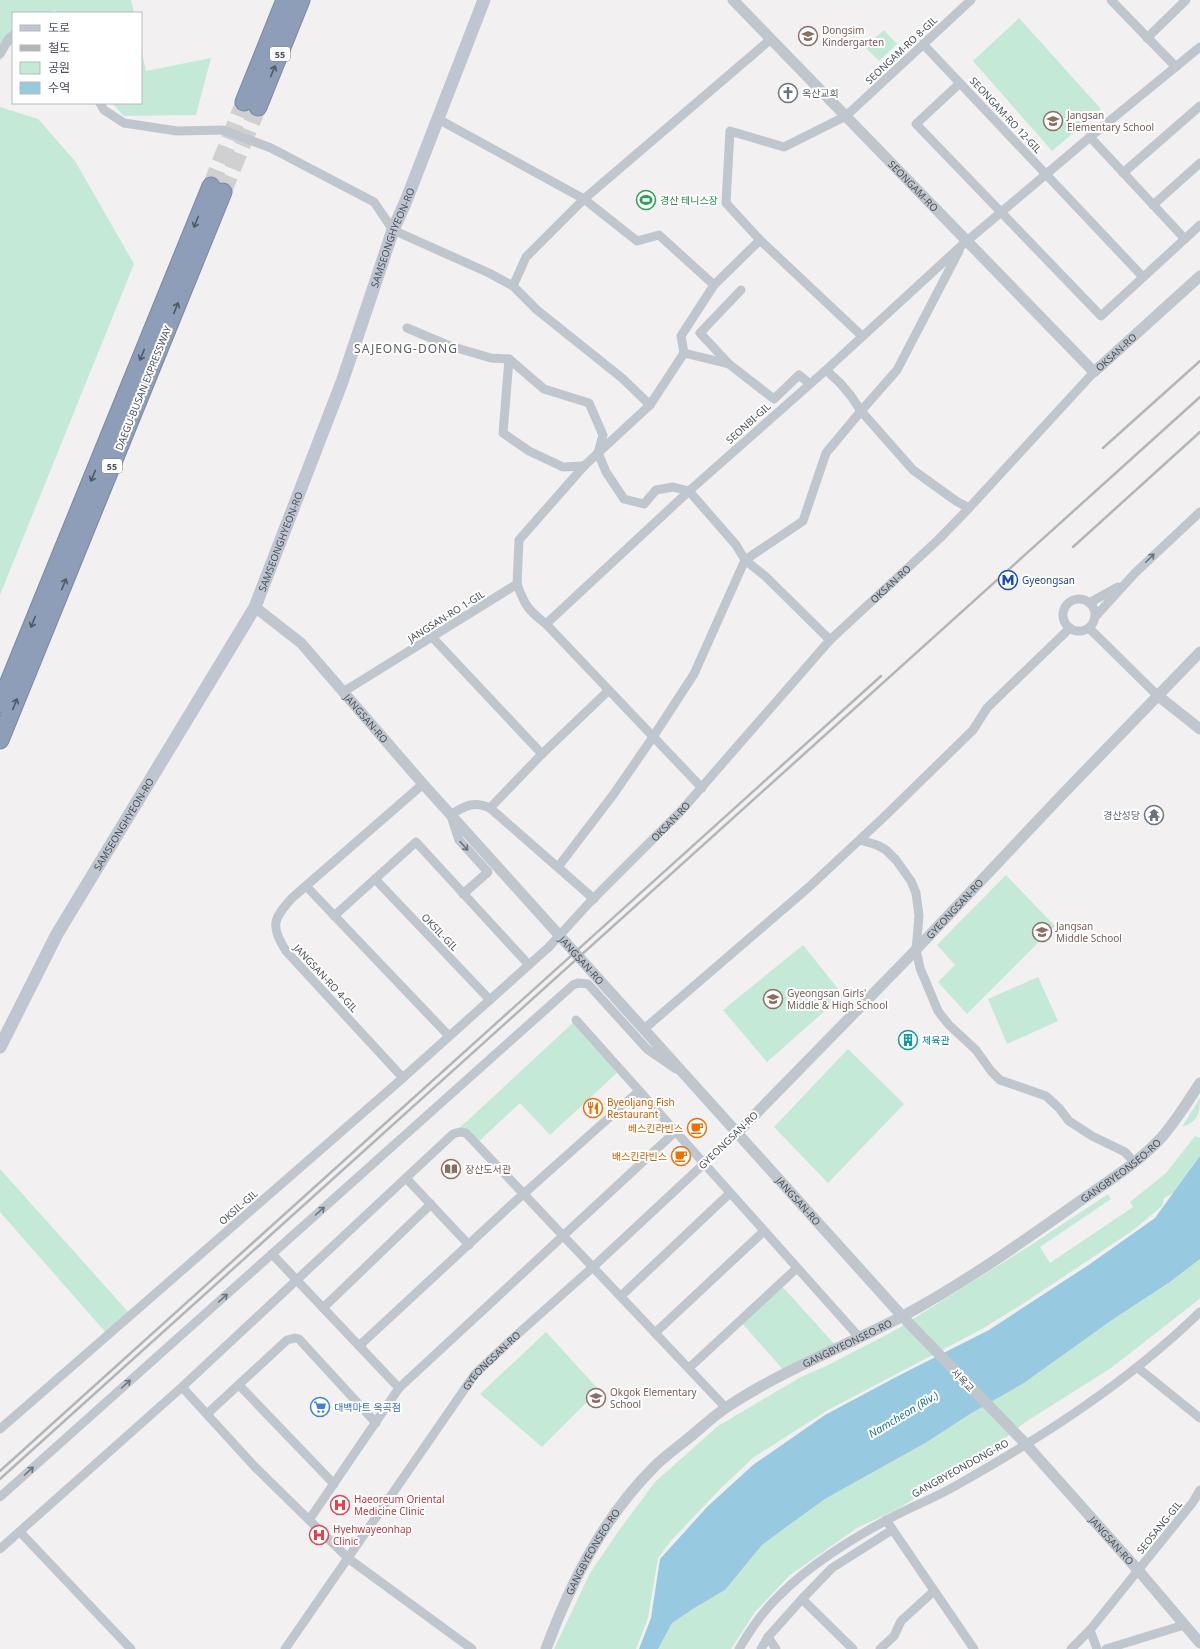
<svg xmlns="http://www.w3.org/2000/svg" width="1200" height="1649" viewBox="0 0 1200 1649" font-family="'Noto Sans','Noto Sans KR',sans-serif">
<rect width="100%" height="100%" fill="#f2f0f0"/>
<!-- green -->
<g fill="#c4ead7">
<polygon points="0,0 131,0 134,13 57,13 56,10 50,13 13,13 13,42 0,61"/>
<polygon points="1019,18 1101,109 1052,151 973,61"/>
<polygon points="884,30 897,44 879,61 865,47"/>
<polygon points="141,49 146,71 211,58 196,115 124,116 112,103 141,103"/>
<polygon points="0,107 38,119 75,161 134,264 0,595"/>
<polygon points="1006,875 1055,926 967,1014 938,982 955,965 937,945"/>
<polygon points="803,945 843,995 767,1062 723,1010"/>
<polygon points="1038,977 1058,1021 1007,1044 988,999"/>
<polygon points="576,1020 620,1070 550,1135 520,1103 476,1144 465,1133 453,1134"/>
<polygon points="848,1049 904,1104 828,1183 774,1127"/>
<path d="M1200,1098C1200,1114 1198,1121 1182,1127Z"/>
<polygon points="1195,1136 1200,1138 1200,1156 1175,1192 1164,1198 1162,1206 1132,1231 1024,1303 982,1329 828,1410 754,1457 720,1489 670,1542 658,1558 648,1618 636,1649 554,1649 590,1573 620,1529 655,1482 718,1426 801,1377 826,1366 894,1331 1034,1243 1108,1194 1111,1199 1040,1247 1050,1263 1133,1207 1130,1202 1166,1173"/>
<polygon points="0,1169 131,1315 108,1335 0,1212"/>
<polygon points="1200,1259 1200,1298 1197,1301 1111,1368 1024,1423 983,1456 896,1510 857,1528 790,1575 755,1612 731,1649 658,1649 672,1623 696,1607 725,1590 762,1545 789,1525 825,1499 927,1442 970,1414 1024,1383 1112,1320 1170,1282"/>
<polygon points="780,1284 838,1348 786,1373 740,1321"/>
<polygon points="546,1332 599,1390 542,1447 480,1394"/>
</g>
<!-- water -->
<polygon fill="#97c9e1" points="1200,1156 1200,1259 1170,1282 1112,1320 1024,1383 970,1414 927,1442 825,1499 789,1525 762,1545 725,1590 696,1607 672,1623 658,1649 639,1649 651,1618 660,1559 707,1507 753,1465 825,1415 898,1376 989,1330 1090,1264 1155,1218"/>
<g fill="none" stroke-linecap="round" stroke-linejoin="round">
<!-- motorway-tunnel -->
<g stroke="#d0d0d2" stroke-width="17" stroke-dasharray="17 8" stroke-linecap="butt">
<polyline points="211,186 244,102"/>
<polyline points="223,192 258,107"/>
</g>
<!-- motorway casing -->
<g stroke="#7989a4" stroke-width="19">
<g id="motorway">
<polyline points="244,102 285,0"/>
<polyline points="258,107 301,0"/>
<polyline points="0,704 211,186"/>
<polyline points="0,740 223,192"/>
</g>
</g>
<!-- minor -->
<g stroke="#c0c6cd" stroke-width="9">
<polyline points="1111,0 1176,67"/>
<polyline points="1147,38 1186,0"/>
<polyline points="923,44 1143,277"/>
<polyline points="0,54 9,38 13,35"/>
<polyline points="960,83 916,124 1101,316 1200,225"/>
<polyline points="100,103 104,110 124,123 177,131 223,130 271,148 374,202 393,230 489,273 513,286 537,310 622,378 650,405"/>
<polyline points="438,119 584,199 637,241 659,235 714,285"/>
<polyline points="1090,137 1185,239"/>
<polyline points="1123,173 1200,106"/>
<polyline points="1153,205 1200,163"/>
<polyline points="760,240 726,203 730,131 784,147 846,116 971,0"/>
<polyline points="513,286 526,257 584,199 771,39"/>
<polyline points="741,290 700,333 729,364 774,399 799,375 809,383"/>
<polyline points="407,328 450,346 491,358 509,359 544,389 589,403 603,435 598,453 606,472 624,499 644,504 656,490 673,487 689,491 736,545 745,560 694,674 653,737 613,795 558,867"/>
<polyline points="684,353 729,364"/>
<polyline points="509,359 503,433 529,451 563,467 584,466"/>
<polyline points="826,370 840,383 851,396 861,411 913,470 956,501 969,508"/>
<polyline points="517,584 519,540 584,466 650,405 684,353 681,336 714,285 760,240 862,336"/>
<circle cx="1079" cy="615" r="16"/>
<polyline points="1089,603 1118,587"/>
<polyline points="1095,617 1135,573 1200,512"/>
<polyline points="546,624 689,491 826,370 961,246 1090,137 1200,47"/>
<polyline points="1089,628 1157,695"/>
<polyline points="432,637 542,754"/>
<polyline points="830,640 765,576 745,560 803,521 826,453 861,411 897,370 959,251"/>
<path d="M343,692L517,584C525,606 528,610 546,624L702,788"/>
<polyline points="490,808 542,754 608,691"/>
<path d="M452,814C466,805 474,801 490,808L594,899"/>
<polyline points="451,816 459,840 488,872 463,894"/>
<polyline points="860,840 877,845 886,850 896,860 911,881 916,893 919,916 916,950 920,968 938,1011 949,1025 976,1050 991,1071 1000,1080 1046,1096 1059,1108 1069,1121 1092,1136 1125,1152 1134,1162"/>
<polyline points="375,879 490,1000"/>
<polyline points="306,886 449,1036"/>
<path id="s1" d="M590,902L680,812L830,640L939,539L969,508L1094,372"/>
<polyline points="334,916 416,842 529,965"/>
<polyline points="576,1020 859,1337"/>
<polyline points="644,1029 809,887 884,817 973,730 987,708 1070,628"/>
<path d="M403,1078L286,951C270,926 273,919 292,898L423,784"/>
<polyline points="406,1178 469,1245"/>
<polyline points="272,1254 399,1388"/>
<polyline points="621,1296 730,1193"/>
<polyline points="323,1308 431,1204"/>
<polyline points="655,1333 764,1231"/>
<polyline points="359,1346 510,1206 639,1091"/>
<polyline points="689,1368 797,1268"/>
<polyline points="1138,1368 1200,1418"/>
<polyline points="239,1385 334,1484"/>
<polyline points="182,1387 255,1467 349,1559 472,1649"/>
<polyline points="207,1414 287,1340 295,1338 299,1339 376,1423"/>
<polyline points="0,1429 396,1084 550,946"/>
<polyline points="0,1497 573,985 578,983 588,984 647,1049 676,1069"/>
<polyline points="309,1520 399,1388 675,1132"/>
<polyline points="886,1520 974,1649"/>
<polyline points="20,1532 131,1649"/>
<polyline points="0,1549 182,1387 453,1134 460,1132 466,1133 726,1408"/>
<polyline points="802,1599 832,1568 892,1530"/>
<polyline points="1090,1630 1097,1649"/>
<path id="s2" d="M285,1649L475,1374L511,1340L593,1267L738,1132"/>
<path d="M739,1649C750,1630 763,1611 779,1596C807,1567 851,1539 887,1520C910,1507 935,1498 957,1485C1044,1436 1128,1382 1200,1312"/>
<polyline points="761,1649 768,1637"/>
<polyline points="776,1649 768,1637 802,1599 853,1649"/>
<polyline points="880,1649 894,1636 901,1621 934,1591"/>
<polyline points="1071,1649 1090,1630 1193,1502 1200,1490"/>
<polyline points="1106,1649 1184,1625"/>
</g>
<!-- tertiary -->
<g stroke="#c0c6cd" stroke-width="11">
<path id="s3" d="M733,0L1094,372L1200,276"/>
<path id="s4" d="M255,607L301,643L423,784L902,1316L1022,1440L1138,1570L1200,1643"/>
<polyline points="1157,695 1200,729"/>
<path id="s5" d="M738,1132L910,956L1059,798L1200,652"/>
<path id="s6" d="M546,1649C571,1582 603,1518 654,1467C664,1457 675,1449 685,1441C699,1430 712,1417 727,1407C781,1371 843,1347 901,1317C961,1285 1018,1245 1073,1206C1103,1184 1136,1165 1161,1138C1176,1121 1188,1101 1200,1083"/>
</g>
<!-- secondary -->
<path stroke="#c0c6d1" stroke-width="13" id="s7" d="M0,1047L57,934L255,607L342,382L393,230L406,201L484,0"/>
<!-- motorway -->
<use href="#motorway" stroke="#8e9eb8" stroke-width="17"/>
<!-- rail -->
<g stroke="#b3b5b9" stroke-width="2.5">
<polyline points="1103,448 1200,361"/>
<polyline points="1073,547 1200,432"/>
<polyline points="0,1471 881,676"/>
<polyline points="0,1479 1200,397"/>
</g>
<!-- minor-bridge -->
<polyline stroke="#c0c6cd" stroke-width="9" points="548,948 590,902"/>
</g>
<!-- one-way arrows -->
<defs><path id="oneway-shaft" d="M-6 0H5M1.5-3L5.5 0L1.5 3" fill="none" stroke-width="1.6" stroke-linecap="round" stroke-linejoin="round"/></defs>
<g stroke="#515964">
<use href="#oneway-shaft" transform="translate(273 71) rotate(-68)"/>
<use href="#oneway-shaft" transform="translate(196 222) rotate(112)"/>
<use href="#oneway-shaft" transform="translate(176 308) rotate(-68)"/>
<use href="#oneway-shaft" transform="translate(142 355) rotate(112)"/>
<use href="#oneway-shaft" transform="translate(93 476) rotate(112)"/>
<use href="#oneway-shaft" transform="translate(64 584) rotate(-68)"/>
<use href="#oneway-shaft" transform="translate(33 622) rotate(112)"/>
<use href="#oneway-shaft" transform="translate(15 704) rotate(-68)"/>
</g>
<g stroke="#6d747d">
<use href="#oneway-shaft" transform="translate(1150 558) rotate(-45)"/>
<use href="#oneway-shaft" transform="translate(464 846) rotate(48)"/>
<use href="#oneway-shaft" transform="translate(320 1211) rotate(-42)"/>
<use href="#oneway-shaft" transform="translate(223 1298) rotate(-42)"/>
<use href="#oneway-shaft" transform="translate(126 1384) rotate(-42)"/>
<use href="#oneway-shaft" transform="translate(29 1471) rotate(-42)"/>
</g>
<!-- icons -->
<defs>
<g id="school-ring" transform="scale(1)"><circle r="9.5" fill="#fff" stroke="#8d6e63" stroke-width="1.5"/><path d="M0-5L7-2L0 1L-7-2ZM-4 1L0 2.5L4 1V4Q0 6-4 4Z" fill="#8d6e63"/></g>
<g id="church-ring" transform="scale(1)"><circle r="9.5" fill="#fff" stroke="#6b7280" stroke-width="1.5"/><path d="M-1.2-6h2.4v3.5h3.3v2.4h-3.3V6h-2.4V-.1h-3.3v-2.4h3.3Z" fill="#6b7280"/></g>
<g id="stadium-ring" transform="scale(1)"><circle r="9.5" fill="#fff" stroke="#2e9e5b" stroke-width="1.5"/><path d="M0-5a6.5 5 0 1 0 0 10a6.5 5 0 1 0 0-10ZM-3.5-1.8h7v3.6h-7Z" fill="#2e9e5b"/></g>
<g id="metro-ring" transform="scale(1)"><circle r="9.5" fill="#fff" stroke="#1a4fb4" stroke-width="1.5"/><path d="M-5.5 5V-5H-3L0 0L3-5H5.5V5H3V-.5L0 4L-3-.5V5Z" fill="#1a4fb4"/></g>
<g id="temple-ring" transform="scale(1)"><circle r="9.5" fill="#fff" stroke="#6b7280" stroke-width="1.5"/><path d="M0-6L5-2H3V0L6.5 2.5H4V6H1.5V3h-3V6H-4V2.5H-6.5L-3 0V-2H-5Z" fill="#6b7280"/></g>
<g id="building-ring" transform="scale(1)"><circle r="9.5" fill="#fff" stroke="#0f9aa8" stroke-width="1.5"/><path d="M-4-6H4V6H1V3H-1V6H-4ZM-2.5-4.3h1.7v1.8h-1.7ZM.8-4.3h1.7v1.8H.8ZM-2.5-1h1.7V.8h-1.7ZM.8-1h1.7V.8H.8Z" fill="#0f9aa8"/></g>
<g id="restaurant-ring" transform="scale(1)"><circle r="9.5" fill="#fff" stroke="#e8710a" stroke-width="1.5"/><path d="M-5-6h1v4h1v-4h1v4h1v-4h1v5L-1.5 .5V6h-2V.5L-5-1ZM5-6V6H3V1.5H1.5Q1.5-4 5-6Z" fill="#e8710a"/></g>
<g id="cafe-ring" transform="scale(1)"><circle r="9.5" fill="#fff" stroke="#e8710a" stroke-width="1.5"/><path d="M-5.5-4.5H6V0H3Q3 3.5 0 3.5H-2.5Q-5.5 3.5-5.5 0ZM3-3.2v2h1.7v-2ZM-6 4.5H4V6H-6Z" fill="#e8710a"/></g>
<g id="library-ring" transform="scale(1)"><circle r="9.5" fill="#fff" stroke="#8d6e63" stroke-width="1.5"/><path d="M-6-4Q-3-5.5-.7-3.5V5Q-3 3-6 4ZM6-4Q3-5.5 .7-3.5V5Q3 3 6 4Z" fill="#8d6e63"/></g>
<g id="supermarket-ring" transform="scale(1)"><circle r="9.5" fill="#fff" stroke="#3f7fe0" stroke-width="1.5"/><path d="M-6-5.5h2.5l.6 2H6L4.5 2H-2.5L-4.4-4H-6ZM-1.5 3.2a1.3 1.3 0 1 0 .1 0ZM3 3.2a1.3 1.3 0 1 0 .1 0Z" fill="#3f7fe0"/></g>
<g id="hospital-ring" transform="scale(1)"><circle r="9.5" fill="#fff" stroke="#e0444e" stroke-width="1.5"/><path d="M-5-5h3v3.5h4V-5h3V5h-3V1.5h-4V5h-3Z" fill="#e0444e"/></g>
</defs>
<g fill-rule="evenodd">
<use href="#school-ring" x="808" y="36"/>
<use href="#church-ring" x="788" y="93"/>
<use href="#school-ring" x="1053" y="121"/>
<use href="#stadium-ring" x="646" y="200"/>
<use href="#metro-ring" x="1008" y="580"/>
<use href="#temple-ring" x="1154" y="815"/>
<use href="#school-ring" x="1042" y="932"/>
<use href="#school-ring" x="773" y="999"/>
<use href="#building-ring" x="908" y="1040"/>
<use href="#restaurant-ring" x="593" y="1108"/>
<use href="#cafe-ring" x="697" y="1128"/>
<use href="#cafe-ring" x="681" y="1156"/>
<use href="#library-ring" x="451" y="1169"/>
<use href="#school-ring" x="596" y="1398"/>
<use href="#supermarket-ring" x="320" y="1407"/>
<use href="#hospital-ring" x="340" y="1505"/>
<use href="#hospital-ring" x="319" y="1535"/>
</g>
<g text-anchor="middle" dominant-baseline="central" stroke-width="4" stroke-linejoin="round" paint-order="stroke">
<!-- shield labels -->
<g fill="#fff" stroke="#80858c" stroke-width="1">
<rect x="270" y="47" width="20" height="14" rx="3"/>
<rect x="102" y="459" width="20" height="14" rx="3"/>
</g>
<g font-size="9" font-weight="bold" fill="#4a515b">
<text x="280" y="54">55</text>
<text x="112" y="466">55</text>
</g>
<!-- education labels -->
<g font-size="10" fill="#785e54" stroke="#fff" text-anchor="start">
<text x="822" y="30">Dongsim<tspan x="822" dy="12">Kindergarten</tspan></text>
<text x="1067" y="115">Jangsan<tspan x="1067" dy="12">Elementary School</tspan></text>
<text x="1056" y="926">Jangsan<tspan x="1056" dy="12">Middle School</tspan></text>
<text x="787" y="993">Gyeongsan Girls'<tspan x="787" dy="12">Middle &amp; High School</tspan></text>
<text x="465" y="1169">장산도서관</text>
<text x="610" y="1392">Okgok Elementary<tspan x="610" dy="12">School</tspan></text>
</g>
<!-- street labels -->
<g font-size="10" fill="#4a515b" stroke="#fff">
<text transform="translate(901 50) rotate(-43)">SEONGAM-RO 8-GIL</text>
<text transform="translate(1006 115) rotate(47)">SEONGAM-RO 12-GIL</text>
<text stroke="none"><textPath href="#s3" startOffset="259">SEONGAM-RO</textPath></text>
<text stroke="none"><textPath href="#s7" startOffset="903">SAMSEONGHYEON-RO</textPath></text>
<text stroke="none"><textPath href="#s3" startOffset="548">OKSAN-RO</textPath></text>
<text transform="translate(143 388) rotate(-68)">DAEGU-BUSAN EXPRESSWAY</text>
<text transform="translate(748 423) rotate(-42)">SEONBI-GIL</text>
<text stroke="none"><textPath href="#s7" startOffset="579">SAMSEONGHYEON-RO</textPath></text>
<text stroke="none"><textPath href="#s1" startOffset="438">OKSAN-RO</textPath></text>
<text transform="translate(446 616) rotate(-32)">JANGSAN-RO 1-GIL</text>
<text stroke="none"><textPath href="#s4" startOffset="158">JANGSAN-RO</textPath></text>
<text stroke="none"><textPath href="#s1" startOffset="114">OKSAN-RO</textPath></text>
<text stroke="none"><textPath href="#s7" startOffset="255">SAMSEONGHYEON-RO</textPath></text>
<text stroke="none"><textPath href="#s5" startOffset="311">GYEONGSAN-RO</textPath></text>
<text transform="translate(440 932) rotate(46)">OKSIL-GIL</text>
<text stroke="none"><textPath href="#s4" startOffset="482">JANGSAN-RO</textPath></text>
<text transform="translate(326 978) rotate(47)">JANGSAN-RO 4-GIL</text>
<text transform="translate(728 1140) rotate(-44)">GYEONGSAN-RO</text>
<text stroke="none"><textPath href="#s6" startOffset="768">GANGBYEONSEO-RO</textPath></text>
<text stroke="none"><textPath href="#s4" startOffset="806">JANGSAN-RO</textPath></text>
<text transform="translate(238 1207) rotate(-41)">OKSIL-GIL</text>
<text stroke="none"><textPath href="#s6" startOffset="444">GANGBYEONSEO-RO</textPath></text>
<text stroke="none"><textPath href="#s2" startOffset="355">GYEONGSAN-RO</textPath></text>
<text transform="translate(963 1380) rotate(46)">서옥교</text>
<text transform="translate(960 1468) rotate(-29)">GANGBYEONDONG-RO</text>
<text transform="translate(1159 1527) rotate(-51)">SEOSANG-GIL</text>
<text stroke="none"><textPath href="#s4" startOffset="1268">JANGSAN-RO</textPath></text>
<text stroke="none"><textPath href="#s6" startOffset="108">GANGBYEONSEO-RO</textPath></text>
</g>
<!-- worship labels -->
<g font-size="10" fill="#5b616d" stroke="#fff" text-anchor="start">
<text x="802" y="93">옥산교회</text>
<text x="1140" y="815" text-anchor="end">경산성당</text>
</g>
<!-- leisure labels -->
<g font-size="10" fill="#27864d" stroke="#fff" text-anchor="start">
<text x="660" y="200">경산 테니스장</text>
</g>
<!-- transit labels -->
<g font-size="10" fill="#164399" stroke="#fff" text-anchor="start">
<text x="1022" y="580">Gyeongsan</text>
</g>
<!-- culture labels -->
<g font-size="10" fill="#0d838f" stroke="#fff" text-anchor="start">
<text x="922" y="1040">체육관</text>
</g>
<!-- food labels -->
<g font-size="10" fill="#c56008" stroke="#fff" text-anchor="end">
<text x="607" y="1102" text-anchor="start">Byeoljang Fish<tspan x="607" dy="12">Restaurant</tspan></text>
<text x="683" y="1128">베스킨라빈스</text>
<text x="667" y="1156">배스킨라빈스</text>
</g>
<!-- shop labels -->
<g font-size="10" fill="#366cbe" stroke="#fff" text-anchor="start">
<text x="334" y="1407">대백마트 옥곡점</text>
</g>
<!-- health labels -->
<g font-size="10" fill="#be3a42" stroke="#fff" text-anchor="start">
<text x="354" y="1499">Haeoreum Oriental<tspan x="354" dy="12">Medicine Clinic</tspan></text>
<text x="333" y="1529">Hyehwayeonhap<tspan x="333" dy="12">Clinic</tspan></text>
</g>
<!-- water labels -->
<g font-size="11" font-style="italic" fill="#1e729a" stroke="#fff">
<text transform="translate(903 1414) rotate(-31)">Namcheon (Riv.)</text>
</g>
<!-- quarter labels -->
<g font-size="12" letter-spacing="1" fill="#5d6064" stroke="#fff">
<text x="406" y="348">SAJEONG-DONG</text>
</g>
</g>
<!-- legend -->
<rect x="12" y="12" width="130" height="92" fill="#ffffff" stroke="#b7b9bd"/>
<rect x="20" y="25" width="20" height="6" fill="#c0c6d1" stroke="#b7b9bd"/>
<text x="48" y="32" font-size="12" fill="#4a515b">도로</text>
<rect x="20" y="45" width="20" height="6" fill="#b3b5b9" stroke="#b7b9bd"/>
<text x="48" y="52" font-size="12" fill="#4a515b">철도</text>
<rect x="20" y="62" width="20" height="12" fill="#c4ead7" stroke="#b7b9bd"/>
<text x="48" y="72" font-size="12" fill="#4a515b">공원</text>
<rect x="20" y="82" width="20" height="12" fill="#97c9e1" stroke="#b7b9bd"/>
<text x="48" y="92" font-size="12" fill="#4a515b">수역</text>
</svg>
